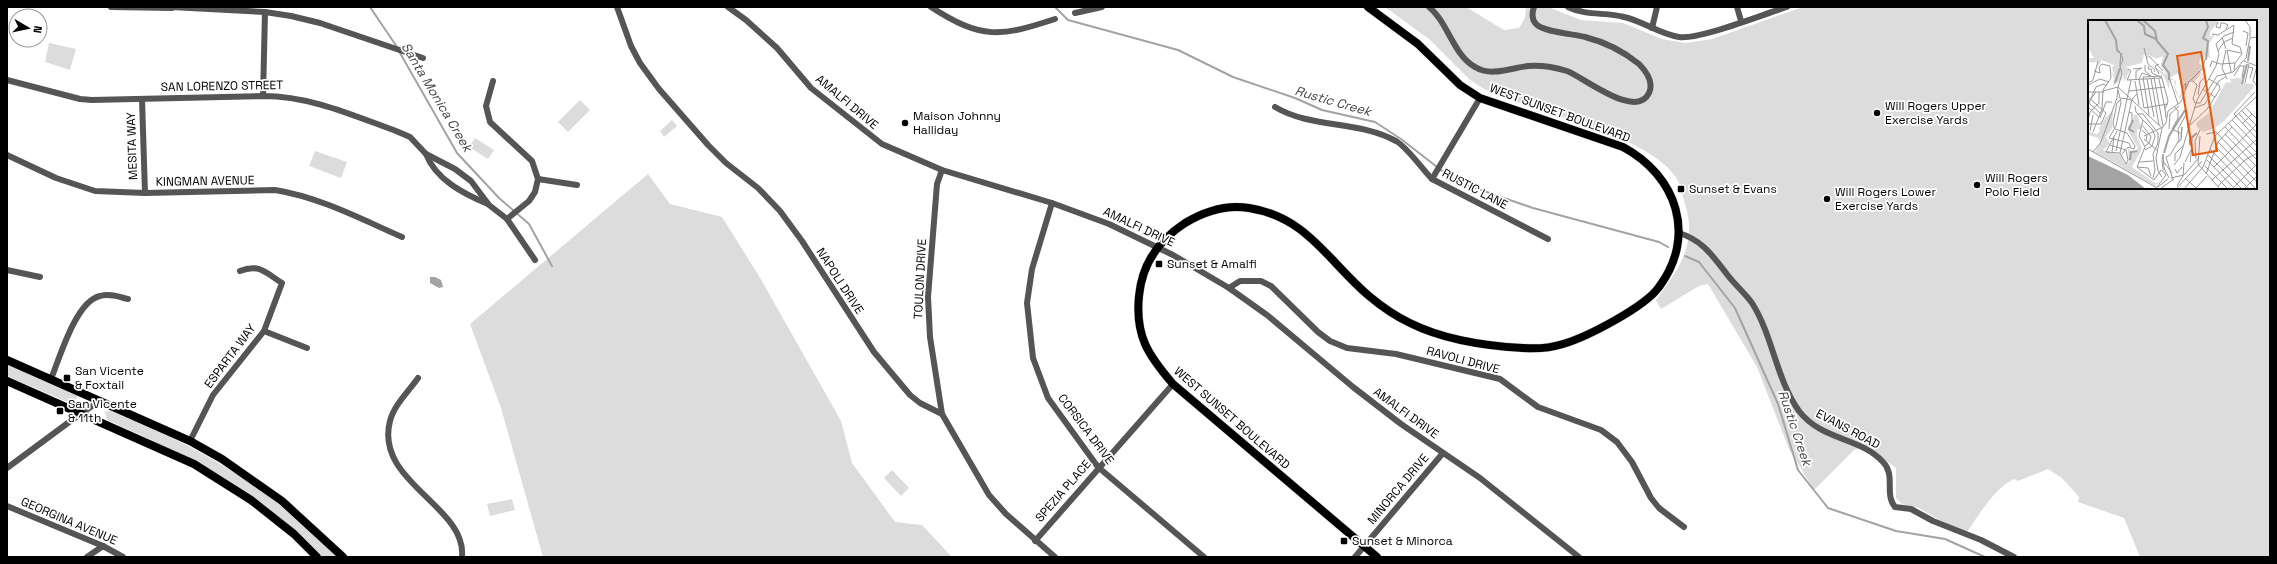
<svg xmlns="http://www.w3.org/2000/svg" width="2277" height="564" viewBox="0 0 2277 564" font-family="'Space Grotesk',sans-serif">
<rect width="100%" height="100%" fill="#fff"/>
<!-- green -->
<g fill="#dcdcdc" fill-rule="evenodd">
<path d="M1385,7H1466L1504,30L1519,28L1525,18L1526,7H1548L1581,20L1623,23L1662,39L1685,43L1712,39L1803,7H2270V557H2140L2124,518L2078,502L2079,497L2062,478L2048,469L2018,481L2014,479C1995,487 1977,518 1965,535L1919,508L1902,504L1896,498V468L1865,446L1854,450L1814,490L1789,449L1757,367L1708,284L1699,286L1661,309L1656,300C1678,270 1698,244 1685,204C1682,194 1681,184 1675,176C1646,134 1533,112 1484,89L1469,79L1429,39ZM2089,21H2256V188H2089Z"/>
<polygon points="49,43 76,49 70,70 45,62"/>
<polygon points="580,100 590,110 568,132 558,122"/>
<polygon points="672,120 677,126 664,137 660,131"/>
<polygon points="475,138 494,150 488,159 469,147"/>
<polygon points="315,151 347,162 341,178 309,166"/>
<polygon points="648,174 670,204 722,217 759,276 841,421 852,463 895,522 922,525 952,557 543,557 501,408 470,324"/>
<polygon points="7,364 78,395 78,396 72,404 7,376"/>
<path d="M113,410C196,446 274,490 337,557H323C257,490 191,457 107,420L105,413L107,411Z"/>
<polygon points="892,470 909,488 901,496 884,478"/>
<polygon points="512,499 515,510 490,516 487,504"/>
</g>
<!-- water -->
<polygon fill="#a3a3a3" points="430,277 435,277 441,280 443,287 439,288 430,283"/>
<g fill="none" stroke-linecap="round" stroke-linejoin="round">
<!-- stream -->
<g stroke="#a3a3a3" stroke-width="2">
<polyline points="370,7 397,47"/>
<polyline points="1055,7 1068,20 1178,50 1233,77 1295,98 1322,110 1375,122 1401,139 1455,181 1533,208 1659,242 1668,247"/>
<polyline points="400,53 457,153 499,198 529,224 552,266"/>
<polyline points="1685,256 1699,262 1735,308 1778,404 1798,470 1828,508 1896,531 1945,539 1985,557"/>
</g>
<!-- major casing -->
<g stroke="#dbdbdb" stroke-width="9">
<g id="major">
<path d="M1368,7L1418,44L1460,85L1480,98L1623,147C1677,176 1697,236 1659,287C1645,307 1587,337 1563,344C1550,348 1537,349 1523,348C1486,346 1444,340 1410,323C1395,316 1381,306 1369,296C1328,261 1307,217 1249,208C1226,204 1205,211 1185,223C1159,240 1142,264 1139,296C1135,336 1148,355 1173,384L1377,557"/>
<polyline points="7,360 190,441 222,459 282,501 343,557"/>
<polyline points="7,381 194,464 251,500 294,534 317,557"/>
</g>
</g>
<!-- minor -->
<g stroke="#555" stroke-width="6">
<polyline points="111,7 172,8"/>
<polyline points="171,7 265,12 291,16 320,23 423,58"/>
<polyline points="617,7 631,46 640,63 659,89 708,145 726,163 758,188 780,211 802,241 874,352 910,395 920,403 942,414 989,495 1006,514 1055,557"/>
<polyline points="728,7 746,20 777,48 811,88 882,144 942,170 1052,203 1109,224 1173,255 1229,288 1267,315 1353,387 1401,424 1480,478 1579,557"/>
<path d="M931,7C982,40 1000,37 1055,19"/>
<path d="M1429,7C1448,22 1453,55 1475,67C1491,77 1511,68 1528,66C1541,65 1554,67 1567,71C1585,78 1636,120 1649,93C1654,82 1647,72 1639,64C1623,51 1605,42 1585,37C1574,34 1543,32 1536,24C1531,19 1532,13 1534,7"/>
<path d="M1568,7C1586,16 1605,12 1624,17C1643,21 1659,34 1679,37C1699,40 1764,14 1787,7"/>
<polyline points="1737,7 1741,21"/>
<polyline points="1075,13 1102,7"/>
<polyline points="1652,28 1657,7"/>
<path d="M7,80L80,99L92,100L263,96C310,96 352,115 396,131L410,137L426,154L455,169L471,181L489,205L507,219L535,260"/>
<polyline points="493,81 486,106 490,122 532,161 538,179 535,192 529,201 507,219"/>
<polyline points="263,96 265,12"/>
<polyline points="1480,98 1432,179 1548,239"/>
<polyline points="142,99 145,193"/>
<path d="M1275,107C1312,129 1358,120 1396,141C1408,148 1422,169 1432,179"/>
<path d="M426,154C436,180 464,194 488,204"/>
<path d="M7,155L56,178L95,191L145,193L275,190C319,197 361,219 402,237"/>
<polyline points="942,170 937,184 928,297 930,337 942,414"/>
<polyline points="538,179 577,185"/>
<polyline points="1052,203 1032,269 1027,303 1033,358 1048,398 1098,467 1204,557"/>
<path d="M1679,233C1702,240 1712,255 1726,273C1734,284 1744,292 1752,303C1773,336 1776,379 1799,411C1822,441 1860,437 1883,462C1896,475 1884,494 1895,507L1911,509L1933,521L1981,540L2014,557"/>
<polyline points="7,270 40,277"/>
<polyline points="1229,288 1240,281 1261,281 1271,286 1318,332 1330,341 1347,348 1396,354 1500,379 1538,407 1601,430 1617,442 1632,462 1651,498 1659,508 1684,527"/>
<polyline points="264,331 307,348"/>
<path d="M418,378C409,391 394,405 390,421C374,482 467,506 462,557"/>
<path d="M51,379C60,357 76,301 100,296C110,293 119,297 128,299"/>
<path d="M190,441L213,395L264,331L282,283C266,273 259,263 240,271"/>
<polyline points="7,468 80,414 100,401"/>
<polyline points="7,506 103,546 123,557"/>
<polyline points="1035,541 1173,384"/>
<polyline points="87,557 103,546"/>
<polyline points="1355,557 1443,453"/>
</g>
<!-- major -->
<use href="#major" stroke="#000" stroke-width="8"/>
</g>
<!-- markers -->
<g fill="#000" stroke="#fff" stroke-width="1.5">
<circle cx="1877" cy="113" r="4"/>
<circle cx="905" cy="123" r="4"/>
<circle cx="1977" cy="185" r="4"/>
<rect x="1677" y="185" width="8" height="8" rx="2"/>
<circle cx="1827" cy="199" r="4"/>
<rect x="1155" y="260" width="8" height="8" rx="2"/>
<rect x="63" y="374" width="8" height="8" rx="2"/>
<rect x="56" y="407" width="8" height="8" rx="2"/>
<rect x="1340" y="537" width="8" height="8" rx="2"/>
</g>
<g text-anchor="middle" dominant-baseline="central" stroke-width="3.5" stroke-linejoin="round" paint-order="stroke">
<!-- street labels -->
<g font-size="12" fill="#000" stroke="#fff">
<text transform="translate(222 86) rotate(-1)">SAN LORENZO STREET</text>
<text transform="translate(847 102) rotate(40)">AMALFI DRIVE</text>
<text transform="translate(1560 113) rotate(20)">WEST SUNSET BOULEVARD</text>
<text transform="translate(132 146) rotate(-92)">MESITA WAY</text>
<text transform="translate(205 181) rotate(-1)">KINGMAN AVENUE</text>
<text transform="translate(1475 189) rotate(28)">RUSTIC LANE</text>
<text transform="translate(1139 227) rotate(25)">AMALFI DRIVE</text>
<text transform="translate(920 279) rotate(-87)">TOULON DRIVE</text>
<text transform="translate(840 281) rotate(57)">NAPOLI DRIVE</text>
<text transform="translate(230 356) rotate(-53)">ESPARTA WAY</text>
<text transform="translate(1463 360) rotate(15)">RAVOLI DRIVE</text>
<text transform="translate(1406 413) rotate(36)">AMALFI DRIVE</text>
<text transform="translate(1232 418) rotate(41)">WEST SUNSET BOULEVARD</text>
<text transform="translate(1086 429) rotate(53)">CORSICA DRIVE</text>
<text transform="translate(1848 429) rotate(28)">EVANS ROAD</text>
<text transform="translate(1398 489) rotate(-50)">MINORCA DRIVE</text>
<text transform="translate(1063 491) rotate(-49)">SPEZIA PLACE</text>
<text transform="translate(69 521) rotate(23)">GEORGINA AVENUE</text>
</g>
<!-- poi labels -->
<g font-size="12" fill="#000" stroke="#fff" text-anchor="start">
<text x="1885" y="106">Will Rogers Upper<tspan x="1885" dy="14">Exercise Yards</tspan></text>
<text x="913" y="116">Maison Johnny<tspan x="913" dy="14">Halliday</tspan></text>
<text x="1985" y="178">Will Rogers<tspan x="1985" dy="14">Polo Field</tspan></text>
<text x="1689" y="189">Sunset &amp; Evans</text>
<text x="1835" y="192">Will Rogers Lower<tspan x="1835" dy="14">Exercise Yards</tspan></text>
<text x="1167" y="264">Sunset &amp; Amalfi</text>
<text x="75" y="371">San Vicente<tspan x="75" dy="14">&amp; Foxtail</tspan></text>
<text x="68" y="404">San Vicente<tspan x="68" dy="14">&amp; 11th</tspan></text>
<text x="1352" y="541">Sunset &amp; Minorca</text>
</g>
<!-- water labels -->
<g font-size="13" font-style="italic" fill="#444" stroke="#fff">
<text transform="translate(437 97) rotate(59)">Santa Monica Creek</text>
<text transform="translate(1333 101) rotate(16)">Rustic Creek</text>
<text transform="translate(1795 428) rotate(71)">Rustic Creek</text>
</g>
</g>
<!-- overview -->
<g transform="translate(2088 20)">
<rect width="169" height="169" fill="#fff"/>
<path d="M0,0H128L130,2L122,12V17L127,14L121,24L122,38L117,36L112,39L111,43L114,46L111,51L113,53L107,61L103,60L92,79L87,71L86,60H82L81,69L76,56L62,44L79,55L73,46L75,36L68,39L61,35L60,40L56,34L54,43L38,47L42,50L36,62L35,52L34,59L25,66L26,57L23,53L26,54L24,48L26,45L13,40L12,44L8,47L11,41L4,43L0,41V38H6L0,28ZM90,53L95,69L91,77L87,67L88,61L82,58ZM149,58H153L154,63L165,64L166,67L137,100L127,108L115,112L108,106L109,102L121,93L138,62L143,63L142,59ZM25,91L24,108L18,117L22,124L15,130L34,135L36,143H41L40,129L46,132L50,128L40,110V106L44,104L46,95H49L54,108L49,110V116L54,129L44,147L67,163L72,162L67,166L7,132L12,123L11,118L0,115V111L9,114L12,111L11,108L18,97Z" fill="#dcdcdc" fill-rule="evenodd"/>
<path d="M0,136L40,155L58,169H0Z" fill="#a3a3a3"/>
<path fill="none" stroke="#a3a3a3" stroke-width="2" d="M17,0L28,20L29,30L32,33M49,0L56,6L57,14L68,19M55,0L67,11L69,21L80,34L75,45L81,53V60M118,0L120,7L115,18L120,21L118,40M160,41L162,26M27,63L32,48M154,64L159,44M45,100L41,109L46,112M102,125V119L109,113M76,133L81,116L97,90M42,140L43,132L49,131"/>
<path fill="none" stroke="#999" stroke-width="1" d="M157,0L162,7V17M130,2L128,7L132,8L133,3H136L140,5L138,9M155,11L160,13L158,26M124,14L130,15L146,5L144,24M134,17L138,29M144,24L152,27L154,34L147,43L146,50M56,28L60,44L67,50L66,52M138,30L134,48L139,59M139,30L143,52M139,30L153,33M130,31L136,22L145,18M33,33L35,40L32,46V44ZM61,36L75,51M156,41L169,46L165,61L169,66M71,44L67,46L71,54M57,45V51L62,55M61,46L60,49H63L64,53L74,58L80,81L77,89L78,98M122,47L124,41L132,44L147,43M161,47L165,48L162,58M40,49L43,51L39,60L74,58M45,49L54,48L48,51V60M90,50L94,68L98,63L97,70M6,51L12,53L11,47L14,44M146,56L152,46H157M81,57L90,84M154,58L156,46M59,59L66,97M63,59L71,105M71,59L77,89M103,60L114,49L117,40M47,61L51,85M0,63L5,60L10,41M157,63L161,44M0,65L12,59L21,62M30,67L34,54L32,46M114,69L127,77M30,70L33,82L28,106L21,118L41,123L43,127M15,71L30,67L74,108M41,71L77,67M0,72H16M167,72L146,94L169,119M110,75L112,62L116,58M0,77L18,93L13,104H0M0,83L8,72M1,83L8,67L15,64L19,66M1,83L12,93M47,86L48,92L55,100L51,116L57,127L49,147M86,86L90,91V98L84,109L94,114M0,87L11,97M56,88L51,59L54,53L66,57L75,106M56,88L80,84M106,88L117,84L131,61L137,57M158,88L169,99M154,91L169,106M41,92L44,93V102M49,94H55L70,113V123L65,134L67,150L65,158M151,94L169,113M61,95L55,57L74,56M12,98L18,82H24M0,100L2,92L11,83V72M55,100L64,109L67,116L64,126L57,130M144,100L169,126M140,103L169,133M154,104L164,94M55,106L63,117L61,123L57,126M137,107L169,140M26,108L25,103L29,83L34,78L43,80M74,108L68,138L70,151L74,157M74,108L78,103L80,91L93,82L101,61H105L109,65L105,79L107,83H112L129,56L145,52L158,38L162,18L169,17M99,108L120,88L132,69L131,65L121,59M27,109L39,113L47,126L46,129L40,127L34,134M81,109L82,94L91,86M54,110L59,115L58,121M2,111L5,95M5,112L14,89L15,70L23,58L22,46L14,44M118,114L128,112L169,155M137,114L169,147M56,116L73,108M112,116L110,144L132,169M56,119L70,131M130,122L169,162M89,123L93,120L94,107L93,117M22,125L38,130L40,140L38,144M128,127L168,169M0,129L71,169M122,129L161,169M28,131L43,60M5,132L13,122L29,78L30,67M18,132L32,133L38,144M18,132L29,111M24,132L26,117M32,133L44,79L49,74M82,135L91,120L90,109L99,93L98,89M82,135L78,137L85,160M120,135L154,169M108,139L107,121L112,110M119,140L147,169M75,141L84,153M87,141V134L95,126M51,142L65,141M97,142L104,128V116M102,142L104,128M86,145L92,137L109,80L128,46L131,34L128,24L136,16L146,12M117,146L140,169M49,147L66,160L73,150L76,152L78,155L69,167M49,147L60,148L63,156M126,147L169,104M87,149L89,153L94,147M77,150L75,149L74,141L75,134L76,148L81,158M118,154L130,122L144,107M83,158L96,155L110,139M97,158L109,169M124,160L169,119M89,166L95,156L96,143M130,166L157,140L169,133M70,167L80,159M72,169L86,159M88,169L114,141M96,169L115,147L127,116L169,76M107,169L119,156M144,169L169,144M156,169L169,156"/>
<path fill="#e8590c" fill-opacity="0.15" stroke="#e8590c" stroke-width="2" d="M113,32L129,131L105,135L89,36Z"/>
<rect width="169" height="169" fill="none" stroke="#000" stroke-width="2"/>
</g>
<!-- border -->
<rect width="2277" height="564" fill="none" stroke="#000000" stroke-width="16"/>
<!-- north arrow -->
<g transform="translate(28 28) rotate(99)"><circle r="19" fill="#ffffff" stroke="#999999"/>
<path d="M0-3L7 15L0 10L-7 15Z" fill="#000000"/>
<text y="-6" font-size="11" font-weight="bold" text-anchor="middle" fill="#000000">N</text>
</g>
</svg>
